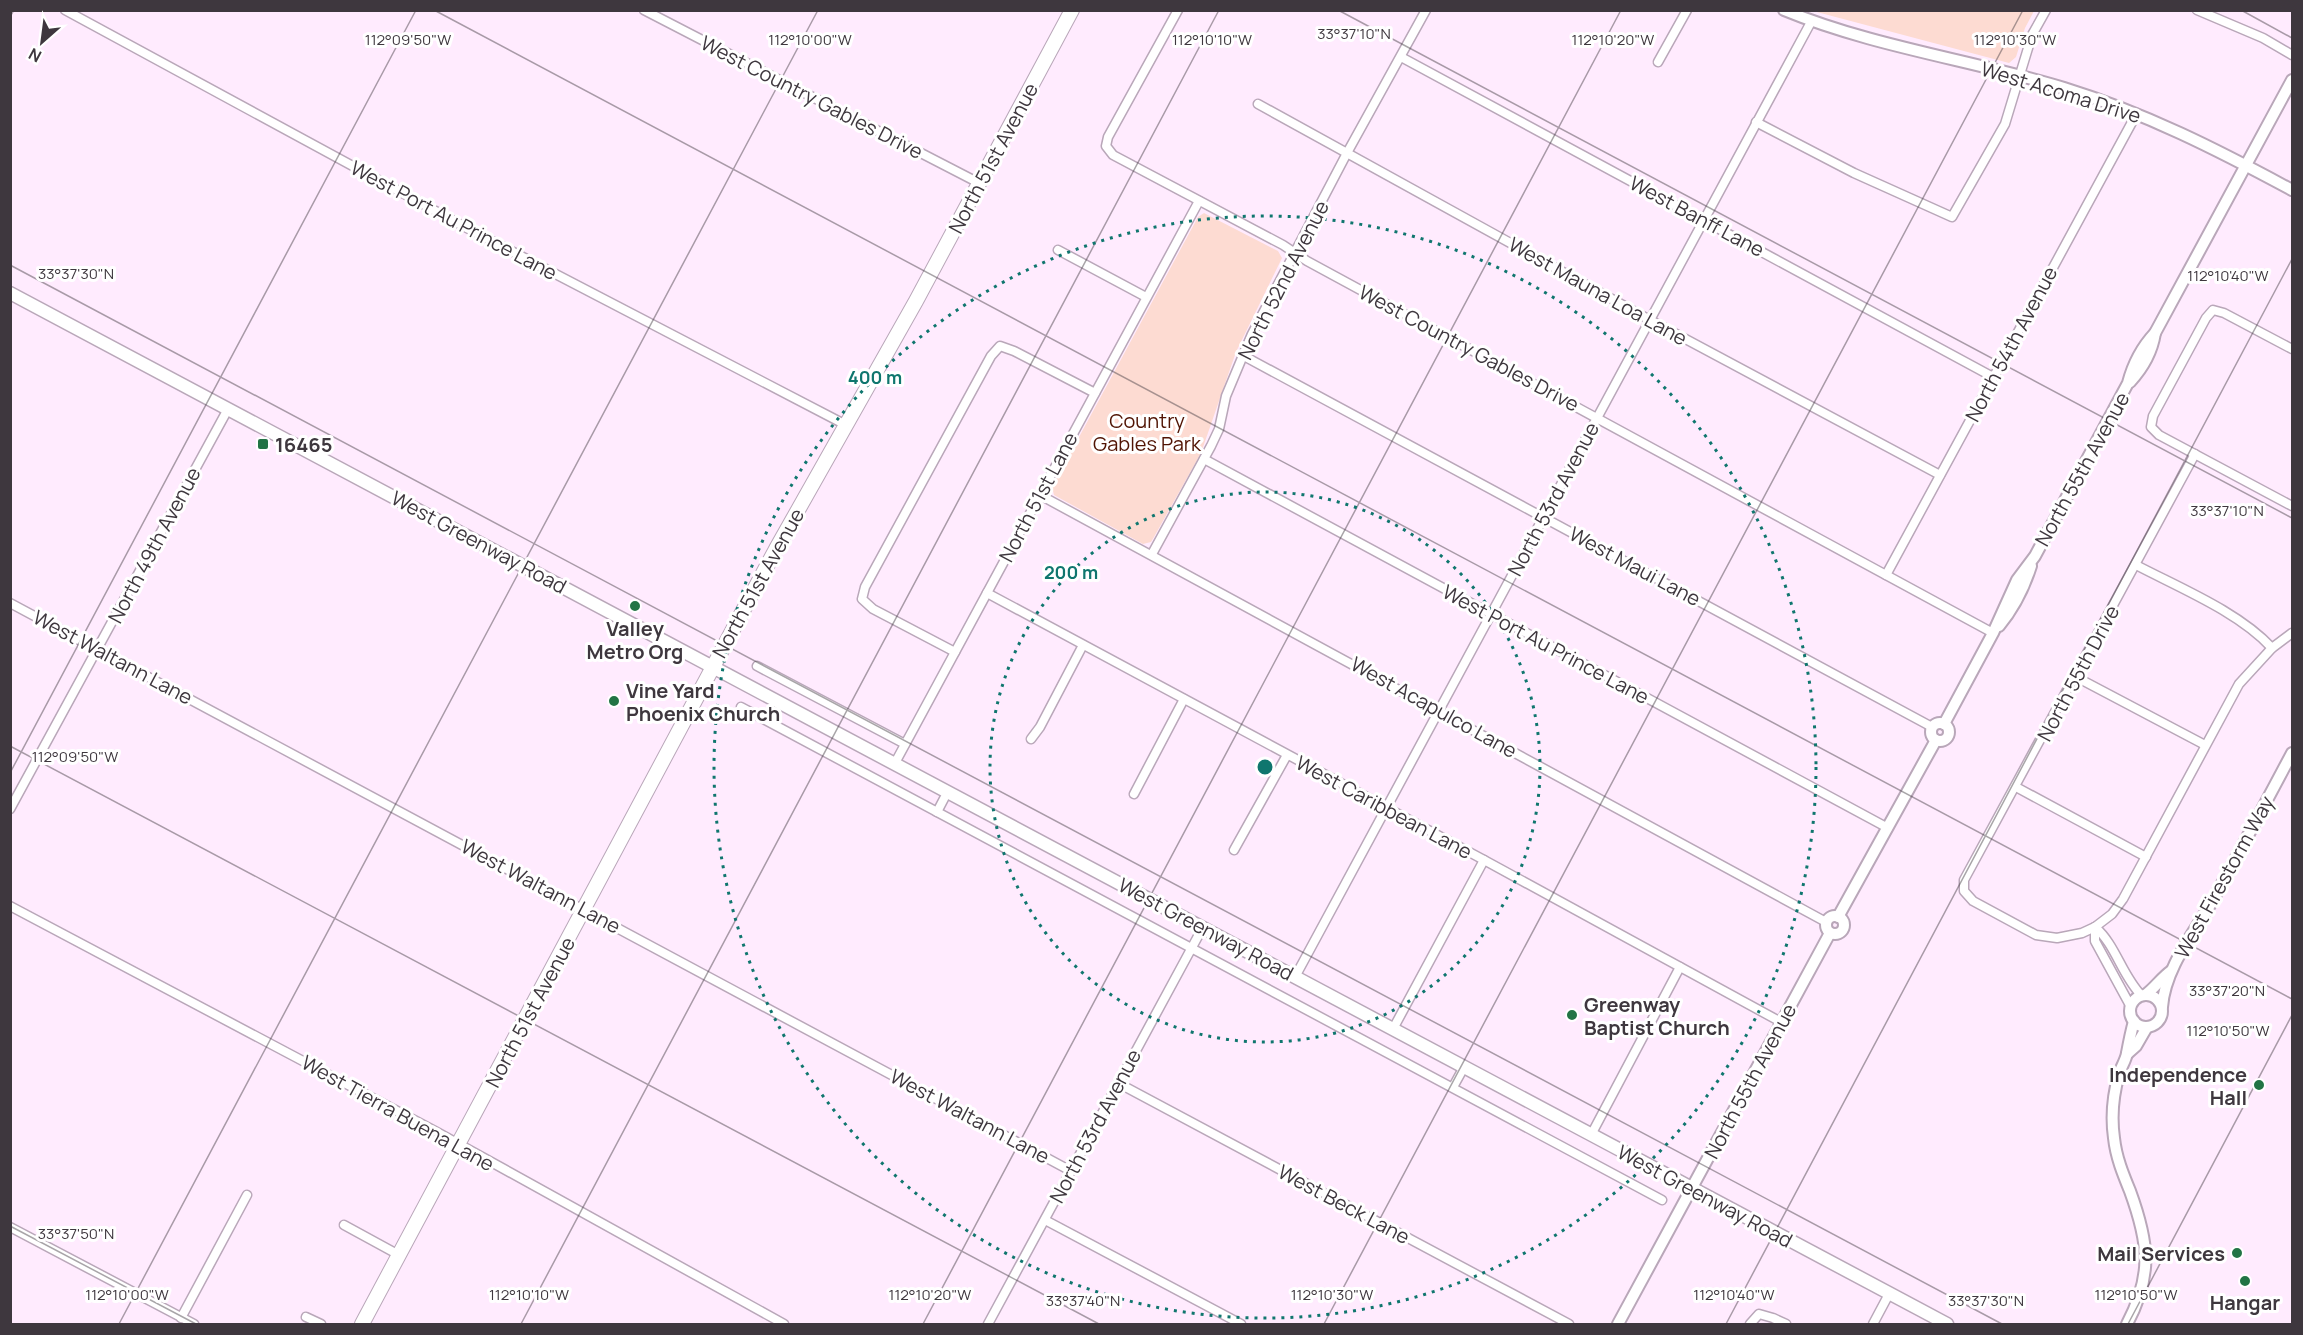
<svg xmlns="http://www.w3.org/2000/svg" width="2303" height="1335" viewBox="0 0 2303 1335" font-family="Manrope,sans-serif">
<rect width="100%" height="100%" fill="#ffebfe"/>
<!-- green -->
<g fill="#fddbd2">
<polygon points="1813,11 2034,11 2025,28 2016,57 2009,63"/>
<polygon points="1204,213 1278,251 1282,258 1236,352 1201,453 1154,537 1151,542 1143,544 1054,495 1052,487 1198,217"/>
</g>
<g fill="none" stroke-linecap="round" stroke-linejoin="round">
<!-- minor casing -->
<g stroke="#b9a7b9" stroke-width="11">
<g id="minor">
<polyline points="65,10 467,228 846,425"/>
<polyline points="644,10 979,183"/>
<polyline points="1178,10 1108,137 1106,146 1113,155 1283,245 1307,261 1993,633"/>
<polyline points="2197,10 2263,38 2292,55"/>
<polyline points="1401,57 1993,377"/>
<polyline points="1658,62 1687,10"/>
<polyline points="1258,104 1650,320 1940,475"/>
<polyline points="1756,122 1854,173 1952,217 2005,124 2032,35 2046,10"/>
<polyline points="1058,250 1146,297"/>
<polyline points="2292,349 2224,313 2213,310 2206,318 2153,416 2151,427 2159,435 2292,506"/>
<polyline points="1242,355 1932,727"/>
<polyline points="2195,454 1964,880 1964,891 1973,901 2036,935 2057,938 2082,933 2095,927 2112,914 2123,899 2239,684 2272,648 2292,633"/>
<polyline points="1204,459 1888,828"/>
<polyline points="1040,495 1826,922"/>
<polyline points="1152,554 1211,446 1219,429 1226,396 1252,334 1347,153 1426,10"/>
<path d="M2136,565C2180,588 2239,612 2272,648"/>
<polyline points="1886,575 2137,113"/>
<polyline points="987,593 1484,860 1781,1022"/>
<polyline points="10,603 1071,1171"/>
<polyline points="955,652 873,609 862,599 865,587 991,356 1000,346 1014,351 1095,393"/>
<polyline points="757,666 905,744"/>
<polyline points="2076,677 2205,745"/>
<polyline points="741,707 1662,1200"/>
<polyline points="1031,739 1040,727 1083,645"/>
<polyline points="895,763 1199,201"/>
<polyline points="2016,787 2146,857"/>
<polyline points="1134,794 1184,699"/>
<polyline points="10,809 228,409"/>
<polyline points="937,812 948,791"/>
<polyline points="1234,850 1287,755"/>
<polyline points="10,906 437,1132 784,1324"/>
<polyline points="2095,927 2095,941 2131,1007"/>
<path d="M2095,927C2116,945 2122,976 2142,996"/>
<polyline points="1295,977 1811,22"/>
<polyline points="1393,1029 1484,860"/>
<polyline points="1118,1083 1569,1324"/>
<polyline points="1453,1087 1464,1067"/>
<polyline points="1591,1135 1680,967"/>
<polyline points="1045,1220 1241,1324"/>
<polyline points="344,1225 399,1255"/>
<polyline points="10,1227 194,1324"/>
<polyline points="306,1317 321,1324"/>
<polyline points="181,1318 247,1195"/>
<polyline points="988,1324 1203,927"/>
<polyline points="1750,1324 1759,1314 1773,1318 1786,1324"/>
<polyline points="1873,1324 1889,1294"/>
</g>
</g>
<!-- tertiary casing -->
<g stroke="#b9a7b9" stroke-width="14">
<g id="tertiary">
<path d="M1784,10C1874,47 1972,60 2064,88C2145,113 2218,150 2292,190"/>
<path d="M2130,382C2143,368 2152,352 2155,333"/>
<path d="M1999,626C2014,608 2024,588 2031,566"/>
<circle cx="1940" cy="732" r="9"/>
<path d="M1944,724L1993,633L2017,580L2035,556L2128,383C2133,364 2142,347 2155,333L2292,80"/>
<circle cx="1835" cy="925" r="9"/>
<polyline points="1838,917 1936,740"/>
<path d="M2145,995C2155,988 2161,978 2171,971"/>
<circle cx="2146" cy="1011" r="16"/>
<path d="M2162,1007C2165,968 2194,933 2213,900C2240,851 2266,802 2292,753"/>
<polyline points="2127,1054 2136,1046 2147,1027"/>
<polyline points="1618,1324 1830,933"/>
<path d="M2127,1324C2153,1275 2149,1243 2130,1191C2123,1174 2116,1157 2114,1138C2111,1117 2113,1095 2119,1074C2121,1067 2126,1060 2127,1053C2129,1042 2131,1032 2134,1021"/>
</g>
</g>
<!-- secondary casing -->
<g stroke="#b9a7b9" stroke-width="15">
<polyline id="secondary" points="10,293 1947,1324"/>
</g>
<!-- primary casing -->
<g stroke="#b9a7b9" stroke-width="16">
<polyline id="primary" points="362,1324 776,549 916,301 1072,10"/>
</g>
<!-- minor -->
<use href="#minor" stroke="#fff" stroke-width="8"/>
<!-- tertiary -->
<use href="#tertiary" stroke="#fff" stroke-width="10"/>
<!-- secondary -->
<use href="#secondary" stroke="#fff" stroke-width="12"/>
<!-- primary -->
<use href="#primary" stroke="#fff" stroke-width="14"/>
</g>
<!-- ticks -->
<path fill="none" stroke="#3e373e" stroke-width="1.5" stroke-opacity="0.45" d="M434,10L2292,999M1338,10L2292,518M2241,10L2292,38M10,17L14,10M10,265L2002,1324M10,746L1099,1324M10,773L416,10M10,1226L196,1324M119,1324L818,10M521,1324L1219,10M923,1324L1621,10M1324,1324L2023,10M1726,1324L2292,259M2128,1324L2292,1015"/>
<!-- distance rings -->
<g fill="none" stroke="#0f766e" stroke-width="3" stroke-dasharray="3 6">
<circle cx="1265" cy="767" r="275"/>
<circle cx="1265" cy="767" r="551"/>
</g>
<!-- markers -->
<g fill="#227445" stroke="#fff" stroke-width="2">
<rect x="257" y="438" width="12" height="12" rx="3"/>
<circle cx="635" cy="606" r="6"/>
<circle cx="614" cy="701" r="6"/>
<circle cx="1572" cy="1015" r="6"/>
<circle cx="2259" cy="1085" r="6"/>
<circle cx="2237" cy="1253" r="6"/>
<circle cx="2245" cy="1281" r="6"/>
</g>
<g text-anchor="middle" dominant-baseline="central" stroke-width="6" stroke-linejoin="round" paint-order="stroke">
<!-- street labels -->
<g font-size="20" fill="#3e373e" stroke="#fff">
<text transform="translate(2061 92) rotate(17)">West Acoma Drive</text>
<text transform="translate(812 97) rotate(27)">West Country Gables Drive</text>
<text transform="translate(993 158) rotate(-62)">North 51st Avenue</text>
<text transform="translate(1697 216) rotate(28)">West Banff Lane</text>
<text transform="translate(454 220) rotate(28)">West Port Au Prince Lane</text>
<text transform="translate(1283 280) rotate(-63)">North 52nd Avenue</text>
<text transform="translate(1598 291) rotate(29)">West Mauna Loa Lane</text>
<text transform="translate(2011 344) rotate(-62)">North 54th Avenue</text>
<text transform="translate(1469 348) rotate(28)">West Country Gables Drive</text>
<text transform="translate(2082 469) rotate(-61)">North 55th Avenue</text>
<text transform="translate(1038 497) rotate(-62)">North 51st Lane</text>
<text transform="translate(1553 499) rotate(-62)">North 53rd Avenue</text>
<text transform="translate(479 542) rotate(28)">West Greenway Road</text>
<text transform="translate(154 545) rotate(-62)">North 49th Avenue</text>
<text transform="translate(1635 566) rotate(28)">West Maui Lane</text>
<text transform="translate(758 583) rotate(-61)">North 51st Avenue</text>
<text transform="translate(1546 644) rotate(28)">West Port Au Prince Lane</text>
<text transform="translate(113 657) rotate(28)">West Waltann Lane</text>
<text transform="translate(2078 673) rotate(-62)">North 55th Drive</text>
<text transform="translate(1434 707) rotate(29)">West Acapulco Lane</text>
<text transform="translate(1384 807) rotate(28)">West Caribbean Lane</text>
<text transform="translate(2224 877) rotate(-61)">West Firestorm Way</text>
<text transform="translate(541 886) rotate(28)">West Waltann Lane</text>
<text transform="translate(1206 929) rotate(28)">West Greenway Road</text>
<text transform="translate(530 1012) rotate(-62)">North 51st Avenue</text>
<text transform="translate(1750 1081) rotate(-62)">North 55th Avenue</text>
<text transform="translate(398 1113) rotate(29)">West Tierra Buena Lane</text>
<text transform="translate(970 1116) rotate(28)">West Waltann Lane</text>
<text transform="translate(1095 1126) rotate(-62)">North 53rd Avenue</text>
<text transform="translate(1705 1196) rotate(28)">West Greenway Road</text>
<text transform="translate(1344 1204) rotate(28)">West Beck Lane</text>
</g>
<!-- park labels -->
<g font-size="20" fill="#511404" stroke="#fff">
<text x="1147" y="420">Country<tspan x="1147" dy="23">Gables Park</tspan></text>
</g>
<!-- poi labels -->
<g font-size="20" font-weight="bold" fill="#3e373e" stroke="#fff" text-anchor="start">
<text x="275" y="444">16465</text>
<text x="635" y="628" text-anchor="middle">Valley<tspan x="635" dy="23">Metro Org</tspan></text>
<text x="626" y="690">Vine Yard<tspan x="626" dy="23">Phoenix Church</tspan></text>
<text x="1584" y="1004">Greenway<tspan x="1584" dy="23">Baptist Church</tspan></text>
<text x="2247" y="1074" text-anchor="end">Independence<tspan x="2247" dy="23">Hall</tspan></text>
<text x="2225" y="1253" text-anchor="end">Mail Services</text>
<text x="2245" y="1302" text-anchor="middle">Hangar</text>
</g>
</g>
<g font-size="15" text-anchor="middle" fill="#3e373e" stroke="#fff" stroke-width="6" stroke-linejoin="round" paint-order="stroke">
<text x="1354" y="39">33°37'10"N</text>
<text x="408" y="45">112°09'50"W</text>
<text x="810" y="45">112°10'00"W</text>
<text x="1212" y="45">112°10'10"W</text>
<text x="1613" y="45">112°10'20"W</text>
<text x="2015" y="45">112°10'30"W</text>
<text x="76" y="279">33°37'30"N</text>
<text x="2228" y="281">112°10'40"W</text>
<text x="2227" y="516">33°37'10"N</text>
<text x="75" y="762">112°09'50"W</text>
<text x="2227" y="996">33°37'20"N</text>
<text x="2228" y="1036">112°10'50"W</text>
<text x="76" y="1239">33°37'50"N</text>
<text x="127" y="1300">112°10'00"W</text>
<text x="529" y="1300">112°10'10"W</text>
<text x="930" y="1300">112°10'20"W</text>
<text x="1332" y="1300">112°10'30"W</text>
<text x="1734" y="1300">112°10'40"W</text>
<text x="2136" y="1300">112°10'50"W</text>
<text x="1083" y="1306">33°37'40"N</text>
<text x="1986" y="1306">33°37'30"N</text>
</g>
<circle cx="1265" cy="767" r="9" fill="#0f766e" stroke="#fff" stroke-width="3"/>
<g font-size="18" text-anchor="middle" font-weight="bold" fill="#0f766e" stroke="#fff" stroke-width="6" stroke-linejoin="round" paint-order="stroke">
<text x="875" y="384">400 m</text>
<text x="1071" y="579">200 m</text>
</g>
<!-- border -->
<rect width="2303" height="1335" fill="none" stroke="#3e373e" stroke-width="24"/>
<!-- north arrow -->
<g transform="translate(42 42) rotate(208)" stroke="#ffffff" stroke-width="4.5" paint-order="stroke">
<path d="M0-4.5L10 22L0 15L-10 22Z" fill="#3e373e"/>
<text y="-9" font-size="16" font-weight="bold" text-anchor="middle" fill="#3e373e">N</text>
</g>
</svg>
